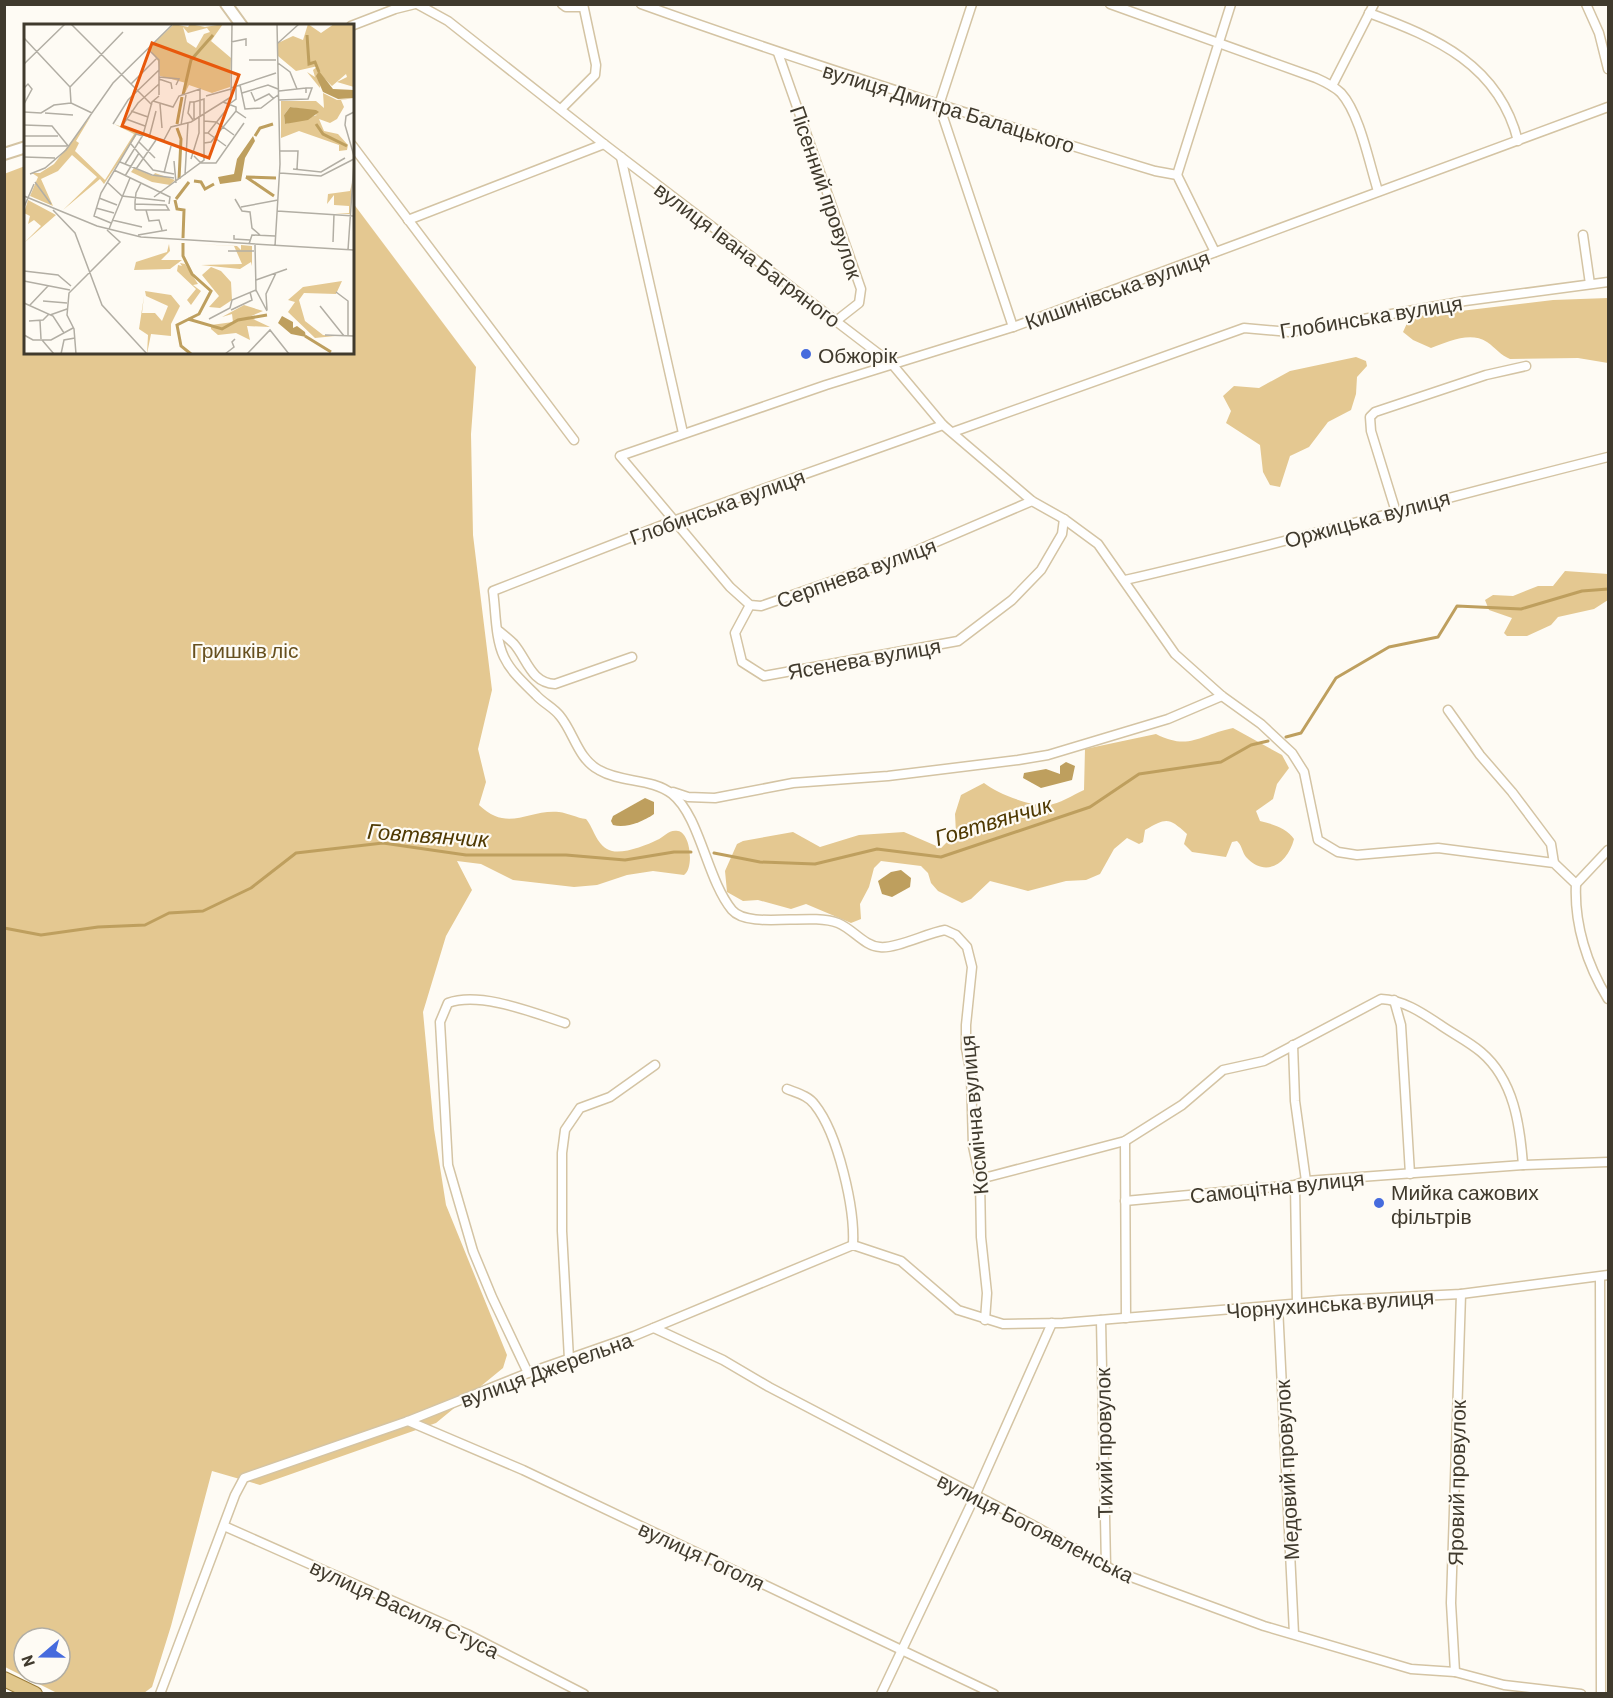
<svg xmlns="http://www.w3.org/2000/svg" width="1613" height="1698" viewBox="0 0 1613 1698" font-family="Barlow,sans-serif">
<rect width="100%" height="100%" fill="#fefbf4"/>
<!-- green -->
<g fill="#e4c891" fill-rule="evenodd">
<path d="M25,166L26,352H352L353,203L476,367L471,434L473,535L492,690L478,749L486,782L479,805C508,833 528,809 559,812C568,813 577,818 586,819C595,830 596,846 612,851C624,854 647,845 657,840C664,837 669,829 678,831C691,833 694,869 684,875L653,871L627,875L597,885L574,887L513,880L481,864L457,861L472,890L446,936L423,1012L434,1129L446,1205L507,1355L503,1368L436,1423L260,1485L212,1471L171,1626L152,1687L144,1693H57L5,1667L4,174ZM24,1638H60V1674H24Z"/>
<path d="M1608,298V363L1578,358L1510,359C1500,355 1496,348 1487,342C1470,331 1448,342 1431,348L1413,340L1403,332L1409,319L1418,316L1553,300Z"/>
<polygon points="1356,357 1366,361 1367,366 1357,377 1356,394 1351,410 1328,422 1309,447 1290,456 1280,487 1270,485 1263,472 1260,445 1226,423 1231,411 1223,396 1234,386 1259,388 1290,371"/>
<polygon points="1565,571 1608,574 1608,600 1594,609 1558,617 1551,625 1527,636 1507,636 1504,633 1512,618 1489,610 1485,600 1493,595 1513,596 1538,586 1553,586"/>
<path d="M1233,728L1282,755L1289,768L1277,784L1273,799L1256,811L1260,821C1272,824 1287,828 1294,839C1288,863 1266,879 1246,857C1242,852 1242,845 1237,841L1232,842L1226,857L1192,852L1184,844L1187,834C1168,817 1167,818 1145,830L1143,842L1139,844L1127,838L1114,849L1100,874L1086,880L1066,881L1028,891L990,881L971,899L962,903L938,891L931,883L928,873L921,866L881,861L874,868L869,887L860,904L861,919L851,923L806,904L791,909L758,900L743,901L727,892L725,871L737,844L743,841L793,832L820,847L859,835L904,832L941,848L956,833L955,814L961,795L984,783C996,793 1031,807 1048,805C1059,804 1073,795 1084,790L1085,749L1156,734C1189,751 1200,735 1233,728Z"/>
</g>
<!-- water -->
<g fill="#be9f5e">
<polygon points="1066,762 1075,766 1072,780 1041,788 1023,778 1024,773 1046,769 1060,774 1060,766"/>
<path d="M645,798L654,802V814C644,821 626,829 613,825L611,821L613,816Z"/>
<polygon points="901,870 911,878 910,887 892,897 882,894 878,881 891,872"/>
</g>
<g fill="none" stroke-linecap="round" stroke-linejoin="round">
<!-- stream -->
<g stroke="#be9f5e" stroke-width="3">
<polyline points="1286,737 1301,733 1336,678 1389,647 1438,637 1457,606 1521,609 1582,591 1608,589"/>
<polyline points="714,853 760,862 815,864 877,849 941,857 1090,807 1139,774 1221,762 1251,745 1268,741"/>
<polyline points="4,928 41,935 98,927 145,925 169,913 203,911 251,888 296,853 383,843 466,855 566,855 625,860 674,852 691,852"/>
</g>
<!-- minor casing -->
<g stroke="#d4c4a4" stroke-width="11">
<g id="minor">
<path d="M417,4L448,21L604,144L892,364L943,425L1032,501L1064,519L1098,544L1175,654L1222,696L1261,724L1292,753L1304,772L1318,840L1338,852L1357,855L1438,848L1554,863L1576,884C1574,924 1587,965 1608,999"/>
<polyline points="562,4 566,7 583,7"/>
<path d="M641,4C811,65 982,119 1155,171L1177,175L1215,252"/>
<polyline points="972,4 939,105 1013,327"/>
<path d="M1110,4L1316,78C1325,82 1334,86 1341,93C1360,114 1369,163 1378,191"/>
<polyline points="1586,4 1599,33 1608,69"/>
<path d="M1369,13C1437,38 1499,65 1518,141"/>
<polyline points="351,26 395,9 415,4"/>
<polyline points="778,53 861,289 859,303 836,321"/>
<polyline points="1332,86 1374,4"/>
<polyline points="561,109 595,75 596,65 583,4"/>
<polyline points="352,145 574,440"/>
<polyline points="621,157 683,433"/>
<polyline points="1177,175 1231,4"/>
<polyline points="408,220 604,144"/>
<polyline points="1583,235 1590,284"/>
<path d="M943,425L673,521L493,591C496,612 495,638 504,657C511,672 525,684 536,695C543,703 553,707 560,716C574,733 578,759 599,770C621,783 652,778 672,794C700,816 707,880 732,910C749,930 811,912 838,923C853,929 864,946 880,947C896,949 927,933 945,930L956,935L967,947L972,967L966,1025V1048L971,1075L973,1146L980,1179L981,1237L987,1293L985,1320"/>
<polyline points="953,432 1244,328 1290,332 1465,301 1608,282"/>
<polyline points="1032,501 899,558 761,606 750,605 730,587 620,456 826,385 1013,327 1608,107"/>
<polyline points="1396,512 1371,431 1370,417 1375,412 1486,375 1526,366"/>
<path d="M1125,580C1287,543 1447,497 1608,457"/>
<polyline points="750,605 735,633 742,662 764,676 958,641 1012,600 1041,570 1062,534 1064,519"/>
<path d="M499,631C504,635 509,639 514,644C527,659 531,683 555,684L632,657"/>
<polyline points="1448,710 1480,755 1512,792 1551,844 1554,863"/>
<polyline points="673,792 688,797 715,798 793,783 888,776 1018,760 1048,755 1168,719 1222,696"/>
<polyline points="1576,884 1608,850"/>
<polyline points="1394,1000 1401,1025 1410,1174"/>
<polyline points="1293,1045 1295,1101 1306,1181"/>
<path d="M787,1089C797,1093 809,1096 815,1105C838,1134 855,1208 853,1245"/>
<polyline points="1125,1141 1126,1318"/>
<path d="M980,1179L1125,1141L1182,1105L1223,1070L1264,1061L1381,999C1403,1000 1421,1012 1439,1024C1453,1034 1468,1041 1481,1052C1514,1080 1520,1125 1523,1165"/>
<polyline points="1295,1185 1297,1303"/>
<polyline points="1125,1201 1295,1185 1306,1181 1523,1165 1608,1162"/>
<polyline points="1600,1277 1601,1694"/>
<polyline points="1278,1306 1294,1634"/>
<polyline points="1101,1320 1106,1566"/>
<polyline points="654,1328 723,1360 769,1387 1031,1524 1115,1571 1264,1626 1411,1669 1455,1672 1504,1685 1581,1694"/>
<polyline points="569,1359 562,1231 562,1153 565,1130 580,1108 610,1097 655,1065"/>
<path d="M528,1373L492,1297L473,1251L448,1165L440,1022L448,1003C480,991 534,1013 565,1023"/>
<polyline points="408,1421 523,1470 994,1694"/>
<polyline points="224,1526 467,1634 584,1694"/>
<polyline points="1455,1672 1451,1603 1461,1294"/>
<polyline points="160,1694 235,1495 244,1478 408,1421 528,1373 634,1336 853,1245 901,1261 958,1310 1003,1324 1063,1323 1340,1300 1461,1294 1608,1275"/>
<polyline points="881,1694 975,1496 1052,1323"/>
</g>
</g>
<!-- tertiary casing -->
<g stroke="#d4c4a4" stroke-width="14">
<g id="tertiary">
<polyline points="226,4 242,26"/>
<polyline points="4,154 26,147"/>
</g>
</g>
<!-- primary casing -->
<g stroke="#9c7d39" stroke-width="16">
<polyline id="primary" points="4,1679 35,1694"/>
</g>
<!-- minor -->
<use href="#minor" stroke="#fff" stroke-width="8"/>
<!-- tertiary -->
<use href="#tertiary" stroke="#fff" stroke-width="10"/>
<!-- primary -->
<use href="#primary" stroke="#e1c78c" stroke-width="14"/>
</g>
<!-- markers -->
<g fill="#466bdd" stroke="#fefbf4" stroke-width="2">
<circle cx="806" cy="354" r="6"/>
<circle cx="1379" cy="1203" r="6"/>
</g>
<g text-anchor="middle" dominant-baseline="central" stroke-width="4.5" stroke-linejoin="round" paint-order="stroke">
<!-- street labels -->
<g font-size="21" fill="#403a2d" stroke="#fefbf4">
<text transform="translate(949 107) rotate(17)">вулиця Дмитра Балацького</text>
<text transform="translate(827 192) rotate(71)">Пісенний провулок</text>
<text transform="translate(748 254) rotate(37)">вулиця Івана Багряного</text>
<text transform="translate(1117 289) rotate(-20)">Кишинівська вулиця</text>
<text transform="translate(1371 316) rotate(-9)">Глобинська вулиця</text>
<text transform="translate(717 506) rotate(-20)">Глобинська вулиця</text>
<text transform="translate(1367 518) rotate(-15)">Оржицька вулиця</text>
<text transform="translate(856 572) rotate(-20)">Серпнева вулиця</text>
<text transform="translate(864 658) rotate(-10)">Ясенева вулиця</text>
<text transform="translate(973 1115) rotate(-95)">Космічна вулиця</text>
<text transform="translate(1277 1186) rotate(-6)">Самоцітна вулиця</text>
<text transform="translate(1330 1303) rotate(-4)">Чорнухинська вулиця</text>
<text transform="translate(546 1369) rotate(-20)">вулиця Джерельна</text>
<text transform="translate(1103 1443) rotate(-91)">Тихий провулок</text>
<text transform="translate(1286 1470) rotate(-93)">Медовий провулок</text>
<text transform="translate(1456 1483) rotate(-89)">Яровий провулок</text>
<text transform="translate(1036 1527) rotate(27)">вулиця Богоявленська</text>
<text transform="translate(702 1555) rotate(25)">вулиця Гоголя</text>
<text transform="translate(405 1608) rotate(25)">вулиця Василя Стуса</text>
</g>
<!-- poi labels -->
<g font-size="21" fill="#403a2d" stroke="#fefbf4" text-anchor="start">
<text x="818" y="354">Обжорік</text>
<text x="1391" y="1191">Мийка сажових<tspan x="1391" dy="24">фільтрів</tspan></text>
</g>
<!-- park labels -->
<g font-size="21" fill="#67501f" stroke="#fefbf4">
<text x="245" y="649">Гришків ліс</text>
</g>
<!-- water labels -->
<g font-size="22" font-style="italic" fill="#4f3902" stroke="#fefbf4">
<text transform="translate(993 820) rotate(-17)">Говтвянчик</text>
<text transform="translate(428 834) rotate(4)">Говтвянчик</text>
</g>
</g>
<!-- overview -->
<g transform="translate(24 24)">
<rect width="330" height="330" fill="#fefbf4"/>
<path d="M150,0L164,3L166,0L181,3L199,0L187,17L207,34L206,63L188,69L165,61L160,71L162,59L136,52L134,37L125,24ZM159,3L164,9L183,4L186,8L180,10L172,24L163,18ZM284,0L297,9L310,0H330V63L313,58L323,53L322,50L308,62L295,49L296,64L283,48L291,53L289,46L294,42L272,47L254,32V19L269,12L279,16ZM299,69L313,76L330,74L317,76L320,83L313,95L306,99L295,95L300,107L314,110L324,121L323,126L315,127V121L275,107L257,114V77H292L300,84ZM266,83L278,85L293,91L261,100L260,91ZM67,92L52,117L55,119L51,127L81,156L110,110L90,100L118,110V111L114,109L80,160L76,155L39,186L73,153L48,131L34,147L17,155L29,182L6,172L14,153L8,149H16L30,140ZM110,144L129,152L131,149L151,156L146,161L128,158L107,148ZM328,159L326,190H311L325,189V182L310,181V171L303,180L304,170L326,167ZM4,176L32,191L0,219L17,202L10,196L4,200L6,192L0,189ZM145,220L146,227L137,236H158L146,245L110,246L112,238L143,228ZM172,220L213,222L217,226V221L228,222V242L227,238L216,245L177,241L218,240L210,222ZM156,239L161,240L174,260L169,261L177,267L167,281L163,276L172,265L153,247L154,241L158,242ZM187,243L197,247L207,258L208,276L196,284L185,283L195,272L178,251ZM318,257L312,270L280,269L275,276L281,297L299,311L311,312L291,314L264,288L271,278L264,276L279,263ZM121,267L147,271L156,282L147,300V312L127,310L123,330L124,311L115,305L120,272L118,289H131L138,297L144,282L122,272ZM220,281L239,287L225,293L246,303L223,302L226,316L212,309L194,311L187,305V301L209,298L208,290L198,293Z" fill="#e4c891" fill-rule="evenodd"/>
<path d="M295,47L309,65L330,66V74L314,75L299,68L292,52ZM266,83L292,86L295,88L284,96L261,100L260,91ZM229,112L231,117L221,134L217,157L196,160L194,153L210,150L213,135ZM258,292L269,298V304L273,302L281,308L282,313L267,310L254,299Z" fill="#be9f5e"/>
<path fill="none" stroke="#be9f5e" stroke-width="3" d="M283,11L285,40L291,38L295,48M159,71L167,36L189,11M153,100L158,73M292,100L299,110L323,122M153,104L157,115L155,155M231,112L236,104L249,100M222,153L250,172M222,153L252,154M170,157L177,158L181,165L190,160M152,175L165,158M151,176L153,185L160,186L159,214M159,219V232L168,250L187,267L175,290L153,301L157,322L167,330M164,295L198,305L214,296L243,291M281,312L307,328"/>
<path fill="none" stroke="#b2aea4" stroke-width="1.5" d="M47,0L128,81M0,14L46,63M207,18L222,15V22M254,19L275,0M124,25L135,36V71M225,36H252M254,39L266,48L273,65M0,40L41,0M135,53L155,55L152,61M135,55L147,59L148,65M107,60L133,34M216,61L221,85L237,84L254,71M46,63L99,8M46,63L47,79L68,89M0,64L4,60L8,65L0,80M207,64L252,49M255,67L282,64M227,68L231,77L245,70L250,75M218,69L244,61L254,65M182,72L207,65M255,76L284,75L288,64H282V69M129,77L149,83L155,72L176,65V92M199,78L212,83V87L222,94M136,80L138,104M204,81L212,75V63M107,87L124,93M0,88L17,89L30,81L47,79M21,89L49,91M102,95L121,102M169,96L164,89L166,78H170M180,97L192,98L210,111M89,100L104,76L135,46M0,101L28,102L45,123M157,101L162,71M115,108L98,102L114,79L135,60M180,109H184L206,81M184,109L202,122M119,111L140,116L147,103L167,98L207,73L208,0M0,112H34M125,114L132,87M115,118L131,134M180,119L187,118L212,87M107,120L129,146L150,150M0,122H43M256,127H274L273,145M170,132L177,139H192L220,99M330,132L321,101L322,92L330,88M0,133L31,134M167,135L175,109V92M150,137L152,159M96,138L128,151L150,154M101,140L119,111L128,78L135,72M112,145L132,116M269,145L297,148L321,134M90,146L146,173L145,180M140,149L147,122M256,149L297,152L330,135M6,150L21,144L42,126L89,59L148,1M161,151L164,98M101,152L115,129M11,158L27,180M83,158L98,172L141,177M0,172L73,202L117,213L330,226M130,173L180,136V75L170,78V95M75,174L93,181M211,175L218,187L226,188L228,204L236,211M111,180L142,181L145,186H112L111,185V178L112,169L117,159M0,183L10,160M217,183L254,176M72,184L90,189M29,186L51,209L78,281L123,330M122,186L125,197L135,196L138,206M253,187L330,192M88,196L118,203M87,199L70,192L77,169L112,110L119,112M85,205L106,154M114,211L143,206M210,211V215L226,216M309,218L310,190M225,220L228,211L251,212M231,221L232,266L243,287M251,222L256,140L253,0M324,226L330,138M204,227H230M0,247L34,251L47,262M232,256L263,245M0,257L46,266M312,268L324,277V312M19,277L43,279M0,279L29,292L40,309M6,281L24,262M296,282L320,312M207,286L228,276L226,268M243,286L242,270L252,249M26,291L43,285M185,295L206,284L208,276L232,266M5,297L19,296L25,290M16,297L17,315M0,311L9,316H27L49,304M301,311L330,312M18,316L30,330M37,330L40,316L51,314M52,330L50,305L43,291L45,269L96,218L83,206M201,330L210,323L208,318L211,315M223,330L246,306L265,330"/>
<path fill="#e8590c" fill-opacity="0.15" stroke="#e8590c" stroke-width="3" d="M128,19L215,51L185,134L98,102Z"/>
<rect width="330" height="330" fill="none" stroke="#403a2d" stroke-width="3"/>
</g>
<!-- border -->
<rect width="1613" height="1698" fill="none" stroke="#403a2d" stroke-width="12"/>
<!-- north arrow -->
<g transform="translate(42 1656) rotate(250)"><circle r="28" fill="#fefbf4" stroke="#b2aea4" stroke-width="1.5"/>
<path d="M0-4.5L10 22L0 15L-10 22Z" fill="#466bdd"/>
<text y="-9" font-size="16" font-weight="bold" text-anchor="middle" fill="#403a2d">N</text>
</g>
</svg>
